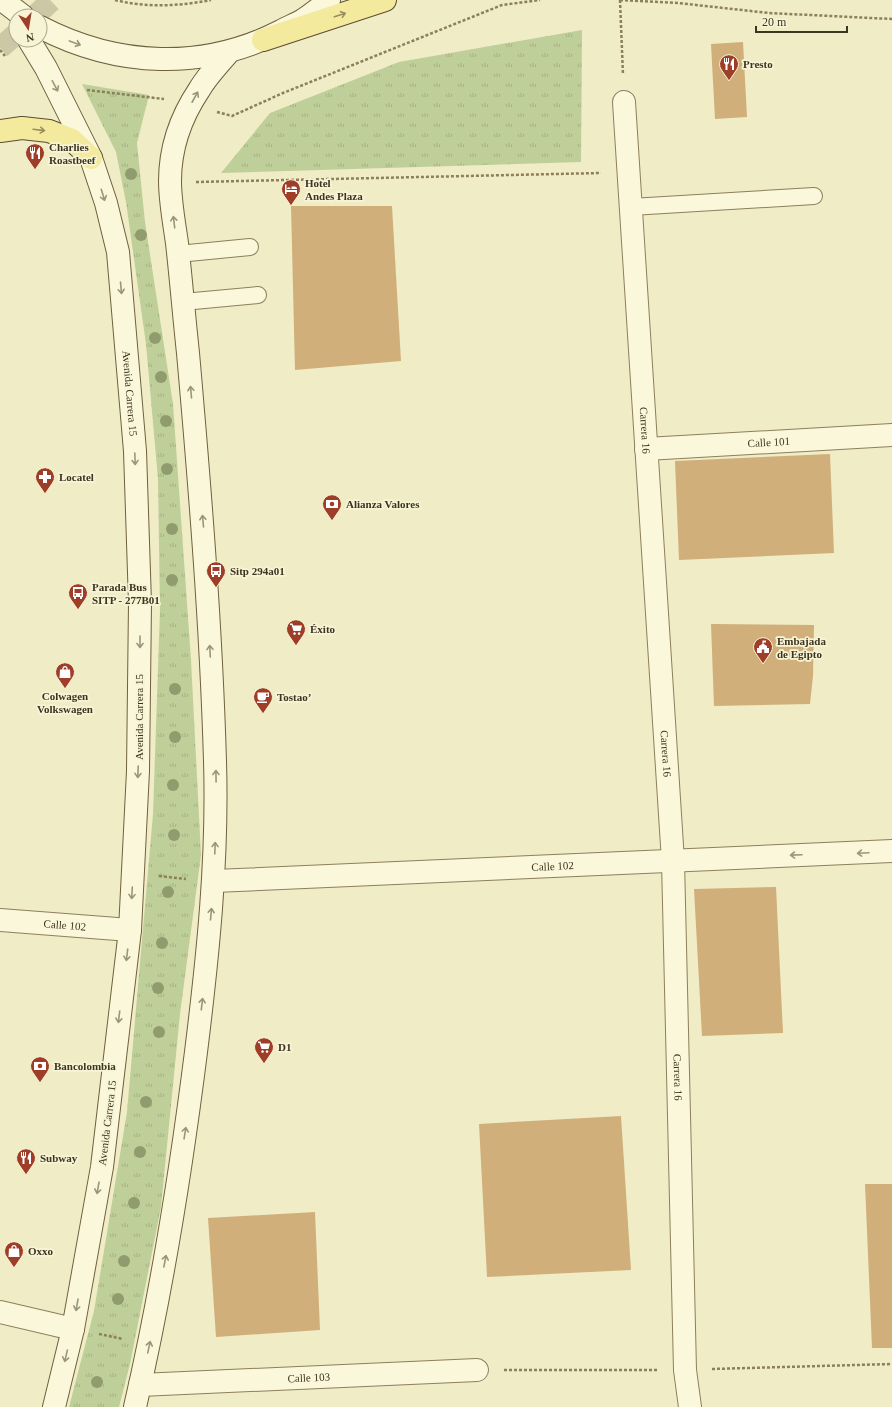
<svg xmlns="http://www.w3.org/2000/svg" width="892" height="1407" viewBox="0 0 892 1407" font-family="Georgia,serif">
<defs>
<pattern id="grass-tufts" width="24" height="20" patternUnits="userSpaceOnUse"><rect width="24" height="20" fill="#bfcf99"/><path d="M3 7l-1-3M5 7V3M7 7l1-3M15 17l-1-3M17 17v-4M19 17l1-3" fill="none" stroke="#a5b283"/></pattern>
</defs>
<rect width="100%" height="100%" fill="#f0ecc6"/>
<!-- grass -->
<g fill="url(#grass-tufts)">
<polygon points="582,30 581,162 221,173 270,113 399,62"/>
<polygon points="82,84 149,95 137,143 145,222 173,404 191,660 201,855 180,1014 161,1207 130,1364 119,1407 69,1407 94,1311 127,1112 153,814 160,610 158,479 146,344 126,202 116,152"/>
</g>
<!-- building -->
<g fill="#d0af7b">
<polygon points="743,42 747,117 715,119 711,44"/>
<polygon points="291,206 392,206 401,361 295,370"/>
<polygon points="830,454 834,553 679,560 675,461"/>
<polygon points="711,624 814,625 813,676 810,704 714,706"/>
<polygon points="776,887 783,1033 702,1036 694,889"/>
<polygon points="621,1116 631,1270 487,1277 479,1124"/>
<polygon points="865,1184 892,1184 892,1348 872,1348"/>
<polygon points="315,1212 320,1330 216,1337 208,1218"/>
</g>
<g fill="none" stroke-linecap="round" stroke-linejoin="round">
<!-- primary-tunnel -->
<g stroke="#ccc7a5" stroke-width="22" stroke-dasharray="22 11" stroke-linecap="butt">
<polyline points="35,16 52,0"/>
<polyline points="0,48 16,34"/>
</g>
<!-- lane casing -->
<g stroke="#8d7f5b" stroke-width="18">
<g id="lane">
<polyline points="631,207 814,196"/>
<polyline points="178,254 250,247"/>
<polyline points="183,302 258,295"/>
</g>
</g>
<!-- street casing -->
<g stroke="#8d7f5b" stroke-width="24">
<g id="street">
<path id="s1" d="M624,102L673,861L685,1370L690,1407"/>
<path id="s2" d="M646,449L892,435"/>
<path id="s3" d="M214,881L892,851"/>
<path id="s4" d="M0,920L130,930"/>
<polyline points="0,1312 73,1329"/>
<path id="s5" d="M140,1385L477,1370"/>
</g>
</g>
<!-- secondary casing -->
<g stroke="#6f603e" stroke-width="24">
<g id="secondary">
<polyline points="2,0 23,16"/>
<path d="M40,27C117,67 203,71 281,31C288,27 296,24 303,20C312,14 321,7 329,0"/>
<path id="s6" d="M29,40L46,68L91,158L106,203L118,252L135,451L140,603L138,771L130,930L102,1167L73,1329L54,1407"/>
<path d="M135,1407C162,1290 181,1171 196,1052C208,955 218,859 215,761C211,625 200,489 188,353C184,316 181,279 177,243C174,222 170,201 170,181C170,148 181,117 199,90C207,76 219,64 229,52"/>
</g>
</g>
<!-- primary casing -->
<g stroke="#5b4c2f" stroke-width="24">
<g id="primary">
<polyline points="263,40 385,0"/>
<polyline points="0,131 22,128 49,131 72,140 91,158"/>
</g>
</g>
<!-- path -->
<g stroke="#8d7f5b" stroke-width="2.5" stroke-dasharray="3 2" stroke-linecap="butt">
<path d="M115,0C147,8 180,6 211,0"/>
<polyline points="620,0 678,3 769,13 892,19"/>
<polyline points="620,0 623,75"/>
<polyline points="0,50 5,56"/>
<polyline points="87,90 164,99"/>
<polyline points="217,112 232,116 283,93 502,5 540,0"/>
<polyline points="196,182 601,173"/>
<polyline points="159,876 186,879"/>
<polyline points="99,1334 123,1339"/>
<polyline points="712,1369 892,1364"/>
<polyline points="504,1370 659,1370"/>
</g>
<!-- lane -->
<use href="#lane" stroke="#faf7da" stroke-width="16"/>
<!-- street -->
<use href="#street" stroke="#faf7da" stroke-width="22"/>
<!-- secondary -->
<use href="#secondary" stroke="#faf7da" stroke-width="22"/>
<!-- primary -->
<use href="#primary" stroke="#f4ea9d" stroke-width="22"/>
</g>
<!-- trees -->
<g fill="#909c6d">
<circle cx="131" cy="174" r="6"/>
<circle cx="141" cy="235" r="6"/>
<circle cx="155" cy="338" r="6"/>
<circle cx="161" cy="377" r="6"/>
<circle cx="166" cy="421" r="6"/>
<circle cx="167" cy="469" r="6"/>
<circle cx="172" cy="529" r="6"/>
<circle cx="172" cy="580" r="6"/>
<circle cx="175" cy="689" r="6"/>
<circle cx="175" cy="737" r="6"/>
<circle cx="173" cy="785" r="6"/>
<circle cx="174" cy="835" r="6"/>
<circle cx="168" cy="892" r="6"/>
<circle cx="162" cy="943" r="6"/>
<circle cx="158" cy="988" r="6"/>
<circle cx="159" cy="1032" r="6"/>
<circle cx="146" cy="1102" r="6"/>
<circle cx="140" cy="1152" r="6"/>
<circle cx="134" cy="1203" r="6"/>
<circle cx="124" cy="1261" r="6"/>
<circle cx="118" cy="1299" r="6"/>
<circle cx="97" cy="1382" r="6"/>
</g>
<!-- one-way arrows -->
<defs><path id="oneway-shaft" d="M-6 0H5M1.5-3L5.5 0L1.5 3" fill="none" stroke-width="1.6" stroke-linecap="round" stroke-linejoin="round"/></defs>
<g stroke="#988e5e">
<use href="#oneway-shaft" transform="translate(340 15) rotate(-18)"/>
<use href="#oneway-shaft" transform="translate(39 130) rotate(7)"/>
</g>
<g stroke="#9c957c">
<use href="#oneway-shaft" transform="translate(75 43) rotate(20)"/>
<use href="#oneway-shaft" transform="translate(55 86) rotate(62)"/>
<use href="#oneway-shaft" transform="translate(195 97) rotate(-61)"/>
<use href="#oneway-shaft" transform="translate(103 195) rotate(73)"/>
<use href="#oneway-shaft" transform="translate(174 222) rotate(-97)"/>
<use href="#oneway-shaft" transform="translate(121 288) rotate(85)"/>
<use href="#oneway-shaft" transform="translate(191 392) rotate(-95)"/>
<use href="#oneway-shaft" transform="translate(135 459) rotate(88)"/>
<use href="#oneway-shaft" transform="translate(203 521) rotate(-95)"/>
<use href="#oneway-shaft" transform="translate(140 642) rotate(90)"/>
<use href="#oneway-shaft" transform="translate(210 651) rotate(-93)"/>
<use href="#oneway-shaft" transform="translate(138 772) rotate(92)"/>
<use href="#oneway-shaft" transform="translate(216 776) rotate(-91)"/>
<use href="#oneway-shaft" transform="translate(215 848) rotate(-88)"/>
<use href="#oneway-shaft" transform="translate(863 853) rotate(177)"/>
<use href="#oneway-shaft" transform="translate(796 855) rotate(178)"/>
<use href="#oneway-shaft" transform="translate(132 893) rotate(93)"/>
<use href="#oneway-shaft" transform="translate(211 914) rotate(-85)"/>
<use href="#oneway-shaft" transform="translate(127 955) rotate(97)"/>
<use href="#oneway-shaft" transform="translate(202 1004) rotate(-83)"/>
<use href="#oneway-shaft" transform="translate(119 1017) rotate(97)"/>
<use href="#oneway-shaft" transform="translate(185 1133) rotate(-81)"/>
<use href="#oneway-shaft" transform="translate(98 1188) rotate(100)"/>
<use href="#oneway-shaft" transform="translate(165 1261) rotate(-79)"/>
<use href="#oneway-shaft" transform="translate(77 1305) rotate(100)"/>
<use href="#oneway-shaft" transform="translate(149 1347) rotate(-78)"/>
<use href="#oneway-shaft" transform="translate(66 1356) rotate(103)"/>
</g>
<!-- icons -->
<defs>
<g id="restaurant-pin" transform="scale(1)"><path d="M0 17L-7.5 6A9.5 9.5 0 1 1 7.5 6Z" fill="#9f3e28" stroke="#f7f4d6"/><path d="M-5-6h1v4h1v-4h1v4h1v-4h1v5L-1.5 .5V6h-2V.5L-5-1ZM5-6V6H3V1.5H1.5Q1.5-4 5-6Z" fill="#fff"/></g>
<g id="hotel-pin" transform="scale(1)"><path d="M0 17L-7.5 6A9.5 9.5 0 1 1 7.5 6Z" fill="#9f3e28" stroke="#f7f4d6"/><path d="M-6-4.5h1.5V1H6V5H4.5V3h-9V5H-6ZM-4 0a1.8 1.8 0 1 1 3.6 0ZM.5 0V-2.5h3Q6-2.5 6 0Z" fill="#fff"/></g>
<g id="pharmacy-pin" transform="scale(1)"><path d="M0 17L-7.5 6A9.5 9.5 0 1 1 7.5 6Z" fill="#9f3e28" stroke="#f7f4d6"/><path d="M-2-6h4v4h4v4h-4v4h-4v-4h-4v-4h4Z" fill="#fff"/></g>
<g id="bank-pin" transform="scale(1)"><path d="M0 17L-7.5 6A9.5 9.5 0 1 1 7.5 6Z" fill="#9f3e28" stroke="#f7f4d6"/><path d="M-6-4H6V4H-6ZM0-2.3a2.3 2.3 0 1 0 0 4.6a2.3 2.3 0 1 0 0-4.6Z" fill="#fff"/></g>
<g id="bus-pin" transform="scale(1)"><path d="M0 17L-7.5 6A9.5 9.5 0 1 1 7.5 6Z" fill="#9f3e28" stroke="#f7f4d6"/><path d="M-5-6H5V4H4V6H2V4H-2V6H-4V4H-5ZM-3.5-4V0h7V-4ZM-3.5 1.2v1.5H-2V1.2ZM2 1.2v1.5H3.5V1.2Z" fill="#fff"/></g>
<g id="supermarket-pin" transform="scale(1)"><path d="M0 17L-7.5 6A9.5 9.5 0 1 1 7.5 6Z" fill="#9f3e28" stroke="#f7f4d6"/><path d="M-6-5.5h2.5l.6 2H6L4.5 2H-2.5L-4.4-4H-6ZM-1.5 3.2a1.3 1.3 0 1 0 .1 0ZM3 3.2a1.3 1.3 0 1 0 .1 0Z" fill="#fff"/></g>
<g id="civic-pin" transform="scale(1)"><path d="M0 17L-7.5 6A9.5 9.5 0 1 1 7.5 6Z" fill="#9f3e28" stroke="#f7f4d6"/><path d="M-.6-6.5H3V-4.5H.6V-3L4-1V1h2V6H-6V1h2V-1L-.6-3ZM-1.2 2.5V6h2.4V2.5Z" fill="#fff"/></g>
<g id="shop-pin" transform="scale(1)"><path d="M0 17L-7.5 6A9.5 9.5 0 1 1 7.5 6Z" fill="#9f3e28" stroke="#f7f4d6"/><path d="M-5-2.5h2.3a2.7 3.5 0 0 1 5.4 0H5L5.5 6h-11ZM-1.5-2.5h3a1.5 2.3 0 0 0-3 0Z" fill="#fff"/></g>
<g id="cafe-pin" transform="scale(1)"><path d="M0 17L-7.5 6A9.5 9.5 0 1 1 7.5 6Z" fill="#9f3e28" stroke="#f7f4d6"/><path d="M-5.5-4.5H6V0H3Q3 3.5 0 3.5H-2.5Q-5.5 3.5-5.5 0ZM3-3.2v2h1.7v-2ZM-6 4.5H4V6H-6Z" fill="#fff"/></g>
</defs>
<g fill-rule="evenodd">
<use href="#restaurant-pin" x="729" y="64"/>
<use href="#restaurant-pin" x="35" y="153"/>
<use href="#hotel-pin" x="291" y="189"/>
<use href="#pharmacy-pin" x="45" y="477"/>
<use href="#bank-pin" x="332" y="504"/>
<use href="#bus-pin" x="216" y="571"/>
<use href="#bus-pin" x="78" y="593"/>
<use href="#supermarket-pin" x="296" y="629"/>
<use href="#civic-pin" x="763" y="647"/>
<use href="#shop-pin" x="65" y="672"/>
<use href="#cafe-pin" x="263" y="697"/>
<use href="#supermarket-pin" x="264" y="1047"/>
<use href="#bank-pin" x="40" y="1066"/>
<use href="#restaurant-pin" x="26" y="1158"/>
<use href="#shop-pin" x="14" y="1251"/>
</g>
<g text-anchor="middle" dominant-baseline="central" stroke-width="3.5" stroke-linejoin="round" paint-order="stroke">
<!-- poi labels -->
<g font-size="11" font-weight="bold" fill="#3d331f" stroke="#f7f4d6" text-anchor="start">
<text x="743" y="64">Presto</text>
<text x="49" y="147">Charlies<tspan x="49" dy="13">Roastbeef</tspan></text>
<text x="305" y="183">Hotel<tspan x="305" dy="13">Andes Plaza</tspan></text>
<text x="59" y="477">Locatel</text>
<text x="346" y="504">Alianza Valores</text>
<text x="230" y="571">Sitp 294a01</text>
<text x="92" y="587">Parada Bus<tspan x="92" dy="13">SITP - 277B01</tspan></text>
<text x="310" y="629">Éxito</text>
<text x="777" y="641">Embajada<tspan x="777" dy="13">de Egipto</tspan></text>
<text x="65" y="696" text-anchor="middle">Colwagen<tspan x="65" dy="13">Volkswagen</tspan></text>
<text x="277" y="697">Tostao’</text>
<text x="278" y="1047">D1</text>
<text x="54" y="1066">Bancolombia</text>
<text x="40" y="1158">Subway</text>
<text x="28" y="1251">Oxxo</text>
</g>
<!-- street labels -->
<g font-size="11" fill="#3d331f" stroke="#f7f4d6">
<text stroke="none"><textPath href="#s6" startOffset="373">Avenida Carrera 15</textPath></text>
<text stroke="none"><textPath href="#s1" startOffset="329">Carrera 16</textPath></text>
<text stroke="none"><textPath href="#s2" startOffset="123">Calle 101</textPath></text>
<text transform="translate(139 717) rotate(-90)">Avenida Carrera 15</text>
<text stroke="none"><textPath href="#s1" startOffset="653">Carrera 16</textPath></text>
<text stroke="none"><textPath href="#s3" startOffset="339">Calle 102</textPath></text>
<text stroke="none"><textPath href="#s4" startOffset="65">Calle 102</textPath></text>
<text stroke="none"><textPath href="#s1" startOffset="977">Carrera 16</textPath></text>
<text transform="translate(107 1123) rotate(-83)">Avenida Carrera 15</text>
<text stroke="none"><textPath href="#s5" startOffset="169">Calle 103</textPath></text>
</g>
</g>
<!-- north arrow -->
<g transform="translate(28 28) rotate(168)"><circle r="19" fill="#f7f4d6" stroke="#ada78d"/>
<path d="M0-3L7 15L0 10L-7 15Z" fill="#9f3e28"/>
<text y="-6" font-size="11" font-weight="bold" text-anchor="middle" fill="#3d331f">N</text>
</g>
<!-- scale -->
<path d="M756 26v6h91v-6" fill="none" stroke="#3d331f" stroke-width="2"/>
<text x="762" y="26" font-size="12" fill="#3d331f" stroke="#f7f4d6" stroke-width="3" paint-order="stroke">20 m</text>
</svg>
